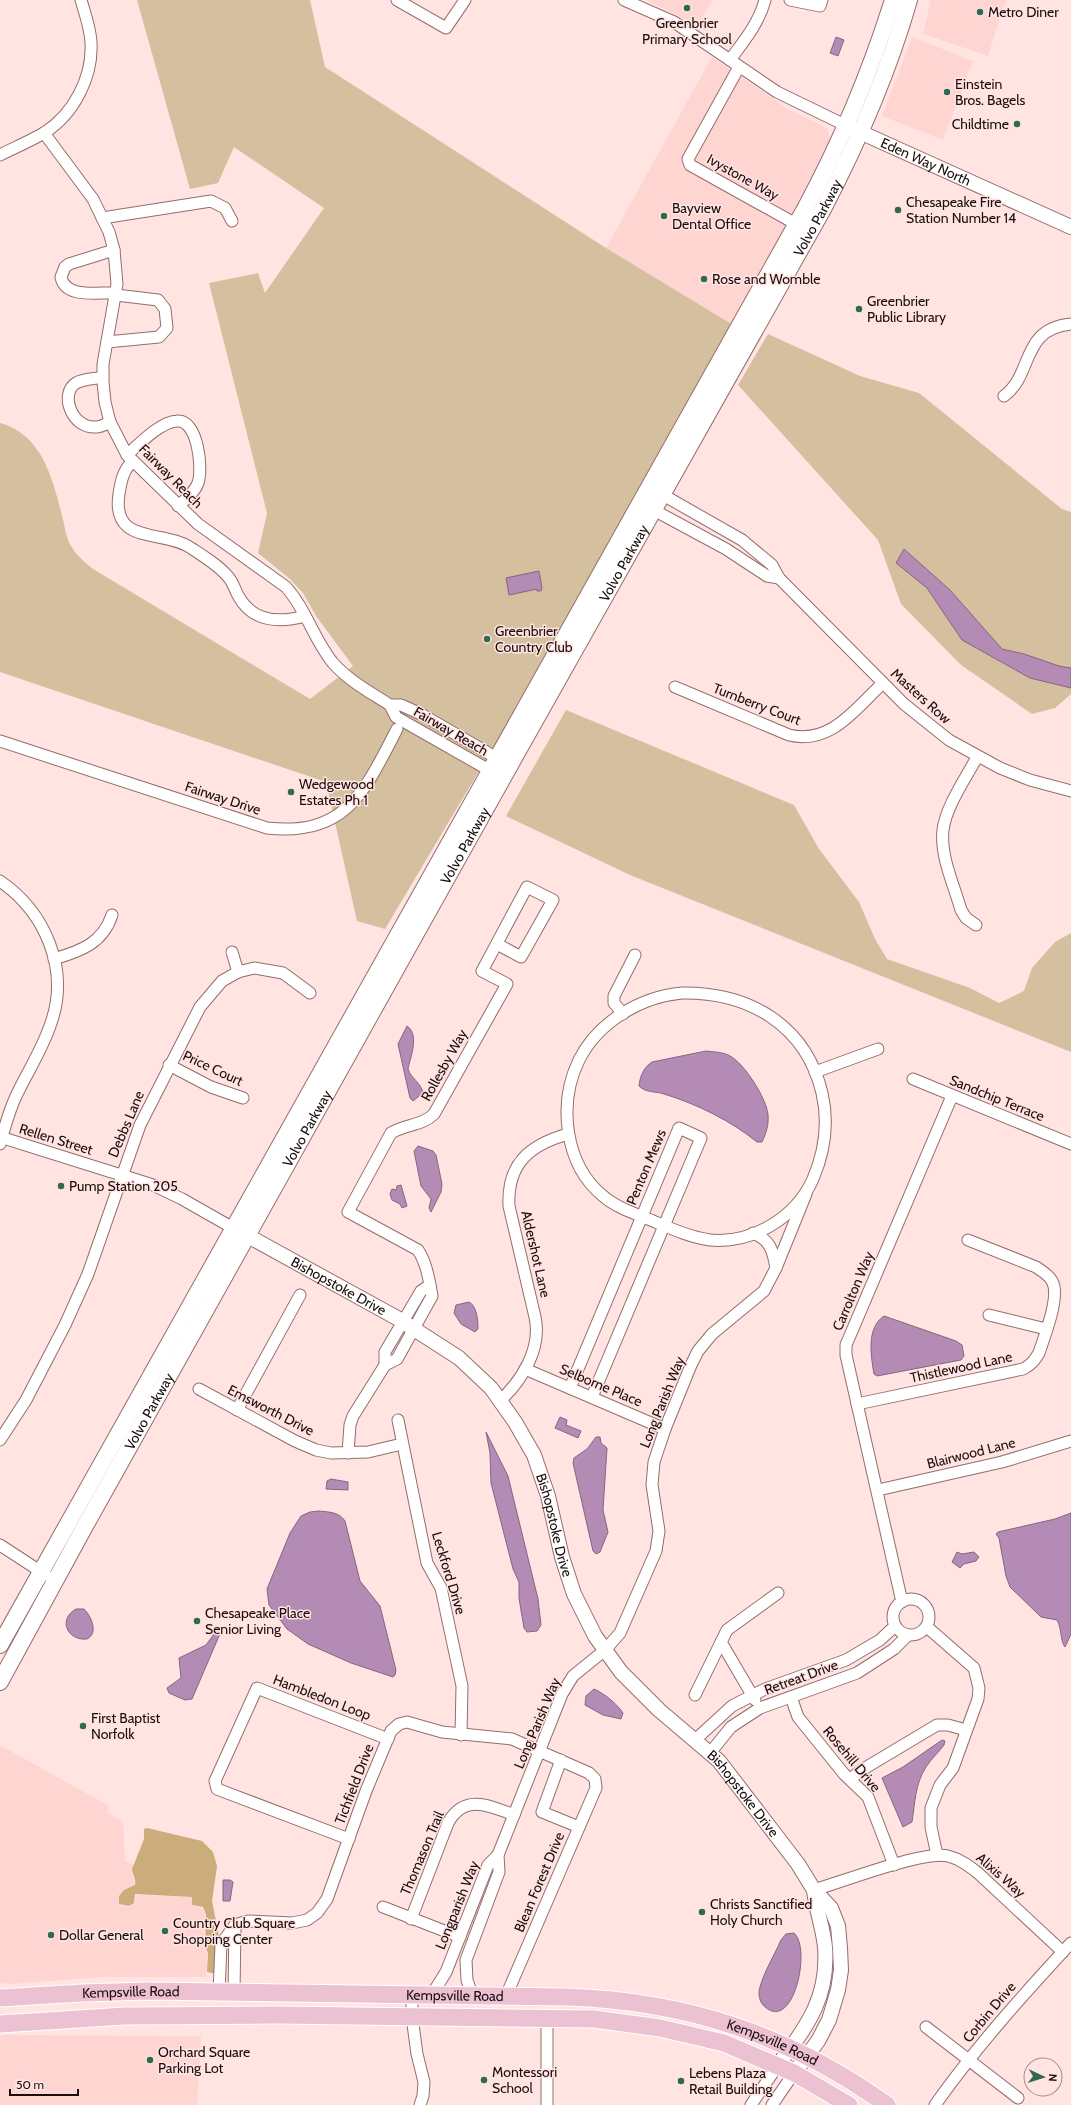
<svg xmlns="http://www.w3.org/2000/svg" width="1071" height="2105" viewBox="0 0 1071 2105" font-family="Cabin,sans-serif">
<rect width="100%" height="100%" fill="#ffe4e2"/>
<!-- built -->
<g fill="#ffd5d2">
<polygon points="647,0 712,0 697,26"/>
<polygon points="931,0 1006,0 988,56 923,34"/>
<polygon points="912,37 973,61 943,140 882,116"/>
<polygon points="712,57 788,109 827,128 831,141 830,146 733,325 606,248"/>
<polygon points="0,1745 109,1806 107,1813 123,1822 125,1861 133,1864 131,1874 136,1882 133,1887 124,1890 119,1896 119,1905 129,1907 135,1903 136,1895 192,1897 192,1906 203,1908 205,1914 204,1946 207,1953 206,1977 101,1977 12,1984 0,1983"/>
<polygon points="0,2035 201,2036 197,2105 0,2105"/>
</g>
<!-- green -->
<g fill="#d4bf9f">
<path d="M137,0H310L325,67L606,248L733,325L501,734L385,929L357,921L326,782L0,672V423C41,434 52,476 61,512C65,525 65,538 73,549C78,557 86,563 93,569L310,699L353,666L316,616L303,593L290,579L258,553L267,513L209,283L258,273L265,293L324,208L234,147L218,183L190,189Z"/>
<polygon points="768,334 860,376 919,393 1062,509 1071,512 1071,694 1055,708 1032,714 961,665 901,604 878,540 738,385"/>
<polygon points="566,710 794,805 819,849 859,902 875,939 887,959 970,988 999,1003 1024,991 1032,968 1055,942 1071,933 1071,1052 630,875 506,816"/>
</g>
<!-- forest -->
<path fill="#cbac7b" d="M147,1828L202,1841L213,1852L217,1866L212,1901L219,1936L217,1974L207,1972L208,1953L205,1946L206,1914L203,1907L192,1905V1897L135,1894L134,1903L129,1906L119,1904V1896L124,1890L135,1885C137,1879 132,1875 132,1869L144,1839V1829Z"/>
<!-- water -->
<g fill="#b38bb4" stroke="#856582">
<polygon points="836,37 844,40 838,56 830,53"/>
<polygon points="904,549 950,590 1002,649 1024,654 1059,666 1071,668 1071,688 1030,678 962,640 927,588 896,563"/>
<polygon points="539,571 542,588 541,591 537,591 537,589 509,595 506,578"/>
<path d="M407,1026C420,1035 410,1058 408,1069C411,1079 421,1082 423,1093L413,1101L410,1098L398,1044Z"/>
<path d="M706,1051C713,1052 724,1052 730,1056C744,1063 767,1099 768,1115C769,1124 766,1134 762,1142H757C731,1121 697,1104 664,1094C655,1091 646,1093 639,1086C640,1076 644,1067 652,1062Z"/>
<polygon points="418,1146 433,1151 436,1155 442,1184 441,1192 431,1212 429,1208 431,1199 421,1186 414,1151"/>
<polygon points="401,1185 407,1206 402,1208 400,1204 392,1200 390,1194 392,1189 396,1190 397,1186"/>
<path d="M469,1302C477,1306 478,1321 478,1329L475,1332L461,1324L454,1313L456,1305Z"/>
<path d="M884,1316L956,1341L962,1345L964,1356L961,1360L877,1376L874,1374C871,1356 866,1328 884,1316Z"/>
<polygon points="560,1417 567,1420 566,1425 581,1431 578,1438 555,1428"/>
<polygon points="486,1432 508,1476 538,1599 541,1625 537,1631 527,1632 524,1628 519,1598 519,1582 513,1569 491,1483 490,1453"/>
<polygon points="596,1437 600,1437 601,1443 607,1448 603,1510 608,1532 600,1552 596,1554 593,1551 573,1463 574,1458 587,1449"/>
<polygon points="331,1479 348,1482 348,1490 326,1489 327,1481"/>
<path d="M319,1511C329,1512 339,1512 345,1521L360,1581L380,1606L396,1670L395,1675L393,1677L351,1663L308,1644L287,1629L269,1605L267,1589L290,1533L301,1516L310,1512Z"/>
<path d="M1071,1513V1634L1065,1647C1060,1641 1062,1628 1057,1620L1041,1617L1010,1587L1006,1576L999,1538L996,1534L998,1532L1055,1519Z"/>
<polygon points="957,1552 962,1554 974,1552 979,1557 976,1561 964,1564 960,1568 952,1562"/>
<path d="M76,1609H84C91,1616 99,1633 87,1639C68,1641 57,1620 76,1609Z"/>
<polygon points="217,1630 220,1632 219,1636 192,1699 185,1700 169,1693 167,1688 181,1678 179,1658 206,1645"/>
<path d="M594,1689C605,1694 616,1703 623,1713L621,1719L603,1715L585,1705L586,1696Z"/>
<path d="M942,1740L945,1741L944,1745C938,1753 931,1759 926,1767C915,1784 915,1803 912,1822L903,1827L882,1778L903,1767Z"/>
<polygon points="223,1880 230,1880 233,1882 230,1901 223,1901"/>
<path d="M794,1933C812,1948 793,2036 763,2005C759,2000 758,1993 760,1987C764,1972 775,1954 781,1940L786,1934Z"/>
</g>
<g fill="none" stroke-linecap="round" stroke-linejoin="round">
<!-- minor casing -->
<g stroke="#936d6b" stroke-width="13">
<g id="minor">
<polyline points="397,0 446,28 465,0"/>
<polyline points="624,0 674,22 777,92 847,126"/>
<polyline points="790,0 820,6 822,0"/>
<path d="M730,60C744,41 759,23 765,0"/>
<polyline points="739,67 688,159 690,165 796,224"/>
<path d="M44,133L93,199L109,232L114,250L117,284L103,364V382L105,402L110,422L127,455L198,524L286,587C306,609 314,640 333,663C349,681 370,692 390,705"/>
<path d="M0,155C14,148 30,141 44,133C74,114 93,77 91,42C90,27 85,14 81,0"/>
<polyline points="102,218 211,201 225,208 232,221"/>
<path d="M114,250L69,264L65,267L61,277C65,299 99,292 116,293"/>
<polyline points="107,342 159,337 167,328 165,309 158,300 116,295"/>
<path d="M103,377C94,379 83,379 76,383C59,394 72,429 96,427C101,427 106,424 110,422"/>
<path d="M1004,396C1034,374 1020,329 1071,324"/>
<path d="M127,455C139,444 160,422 177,421C198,419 203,469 198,483C195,492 185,500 178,506"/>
<path d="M133,461C123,470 121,481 119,494C111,546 164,529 191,548C203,556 220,566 229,578C234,584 235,591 239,597C253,622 280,623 305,616"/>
<polyline points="656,491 742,540 772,565 779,578 904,704 949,740 1000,768 1030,780 1071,791"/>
<polyline points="648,507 726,549 767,576 779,578"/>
<path d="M675,687L789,735C831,745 855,709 883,683"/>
<path d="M0,741L267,828C347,837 365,790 397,729"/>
<polyline points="496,774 396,717 390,705 401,705 421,714 502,761"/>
<path d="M0,881C45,912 70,969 51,1023C43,1048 28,1071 17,1094C9,1110 5,1127 0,1144"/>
<path d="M976,925L966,918L961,910C954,885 940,856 943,830C946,806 966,778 977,757"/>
<polyline points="232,952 238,972"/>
<path d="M54,959C81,951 103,943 112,915"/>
<path d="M682,993C749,992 806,1025 822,1093C829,1123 825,1151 813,1179C796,1217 753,1244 710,1240C690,1237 672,1229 653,1221C636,1214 617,1208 603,1196C564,1164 558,1103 579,1060C598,1022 640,997 682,993Z"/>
<polyline points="623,1014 614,1003 614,996 635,955"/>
<polyline points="169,1065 211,1087 243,1098"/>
<polyline points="815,1072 878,1049"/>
<polyline points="913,1079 1071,1144"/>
<polyline points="0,1137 153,1185 182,1199 233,1228"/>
<path d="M753,1233C770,1240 773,1250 776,1268"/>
<polyline points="989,1315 1046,1329"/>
<path d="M385,1365L397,1359L432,1296C429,1280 427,1264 418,1250L348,1212L391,1133C405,1124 422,1126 434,1114L507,984L482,971L527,887L553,900L521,957L497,944"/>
<polyline points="525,1369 665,1429"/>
<polyline points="570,1388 679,1128 701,1138 592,1397"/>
<polyline points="199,1389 295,1441 316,1450 331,1453 368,1452 402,1444"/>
<path d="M500,1401C522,1380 542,1349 535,1317L509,1206C507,1164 529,1145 568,1134"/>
<path d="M857,1404L1023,1369C1031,1365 1034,1361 1039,1353C1044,1337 1061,1296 1052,1281C1049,1275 1042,1271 1036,1267L968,1240"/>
<polyline points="237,1410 300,1295"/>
<polyline points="398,1420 427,1563 441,1588 462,1686 461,1735"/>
<polyline points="0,1440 26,1400 65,1325 88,1274 140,1125 200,1007 222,981 238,972 254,968 283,973 310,993"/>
<polyline points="348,1453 350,1425 353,1416 385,1365 385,1352 421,1291 430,1285"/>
<polyline points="878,1490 1002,1462 1071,1441"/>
<polyline points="0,1545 46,1575"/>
<circle cx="911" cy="1617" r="18"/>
<polyline points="902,1602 846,1355 846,1345 952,1096"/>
<polyline points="927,1627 974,1668 979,1688 978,1699 953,1768 940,1785 931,1808 931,1827 937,1855"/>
<polyline points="721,1642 755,1700"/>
<polyline points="695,1695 727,1630 778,1593"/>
<polyline points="791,1697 798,1717 844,1774 868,1797 894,1865"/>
<polyline points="695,1740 732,1706 765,1689 846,1660 880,1640 895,1626"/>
<polyline points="710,1753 731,1727 760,1708 857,1673 894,1649 908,1635"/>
<polyline points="561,1760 542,1812 579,1827"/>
<polyline points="850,1779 865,1768 937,1725 948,1725 966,1730"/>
<polyline points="349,1839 217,1789 215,1781 257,1688 388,1739"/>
<path d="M814,1890C841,1882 925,1850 948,1856C960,1859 969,1866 978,1873L1063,1952"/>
<polyline points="383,1907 460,1937"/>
<path d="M411,1919L448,1823C464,1794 488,1805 514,1815"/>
<polyline points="219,1993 221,1944 235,1925 248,1921 292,1923 307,1920 317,1913 327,1899 366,1791 391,1731 399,1724 407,1722 442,1732 512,1739 589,1773 595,1779 596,1788 506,1996"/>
<polyline points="234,1993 235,1925"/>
<polyline points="412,1996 412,2017 417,2054 424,2082 423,2096 420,2105"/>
<polyline points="431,1996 446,1972 488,1865 498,1855"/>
<polyline points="477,1996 470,1989 467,1980 466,1960 499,1872 498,1855 562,1694 573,1676 605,1650 620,1633 656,1551 659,1531 652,1485 654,1462 665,1429 691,1365 698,1351 712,1334 764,1291 776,1268 806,1194"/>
<polyline points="547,2018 547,2105"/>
<polyline points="926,2027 1018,2098"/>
<polyline points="751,2105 778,2065"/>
<polyline points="772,2105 794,2073"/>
<path d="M935,2105C976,2047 1023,1995 1071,1943"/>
</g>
</g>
<!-- tertiary casing -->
<g stroke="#936d6b" stroke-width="16">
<g id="tertiary">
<path id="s1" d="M851,128L1071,227"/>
<path id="s2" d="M237,1230L397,1318L459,1358L491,1388L515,1422L534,1455L548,1496L562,1557L574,1594L595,1636L621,1672L659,1710L719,1761L798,1864L814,1890L831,1908L838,1926L840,1948L841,1970L838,1990L829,2020L818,2041L794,2073"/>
<path d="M778,2065C807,2026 829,1998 825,1947C823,1927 816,1910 814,1890"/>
</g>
</g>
<!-- secondary casing -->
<g stroke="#936d6b" stroke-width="18">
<g id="secondary">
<path d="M0,1645L805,209C841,142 870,73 893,0"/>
<path id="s3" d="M0,1682L85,1526L510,765L823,209C858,142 888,73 909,0"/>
</g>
</g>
<!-- primary casing -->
<g stroke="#fff" stroke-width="19">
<g id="primary">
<path id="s4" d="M0,1998L82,1993L148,1991L567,1997C687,2001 789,2035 887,2105"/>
<polyline points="0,2024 125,2016 277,2015 594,2019 660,2028 724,2043 794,2073 849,2105"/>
</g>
</g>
<!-- minor -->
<use href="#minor" stroke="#fff" stroke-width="11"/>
<!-- tertiary -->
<use href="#tertiary" stroke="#fff" stroke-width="14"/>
<!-- secondary -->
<use href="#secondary" stroke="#fff" stroke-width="16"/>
<!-- primary -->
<use href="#primary" stroke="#ecc2d3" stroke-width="17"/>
</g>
<!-- markers -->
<g fill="#306851" stroke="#ffe4e2" stroke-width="1.5">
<circle cx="687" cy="8" r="4"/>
<circle cx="980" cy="12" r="4"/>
<circle cx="947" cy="92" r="4"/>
<circle cx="1017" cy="124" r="4"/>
<circle cx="898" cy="210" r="4"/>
<circle cx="664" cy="216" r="4"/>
<circle cx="704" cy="279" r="4"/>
<circle cx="859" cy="309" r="4"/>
<circle cx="487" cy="639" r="4"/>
<circle cx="291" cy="792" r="4"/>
<circle cx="61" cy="1186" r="4"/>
<circle cx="197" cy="1621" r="4"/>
<circle cx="83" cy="1726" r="4"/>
<circle cx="702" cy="1912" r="4"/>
<circle cx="165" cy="1931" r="4"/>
<circle cx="51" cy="1935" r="4"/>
<circle cx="150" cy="2060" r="4"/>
<circle cx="484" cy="2080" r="4"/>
<circle cx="681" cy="2081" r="4"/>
</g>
<g text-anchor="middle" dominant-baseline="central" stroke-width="3" stroke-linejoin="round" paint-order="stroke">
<!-- poi labels -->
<g font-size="14" fill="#1b0d0d" stroke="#ffe4e2" text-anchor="start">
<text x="988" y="12">Metro Diner</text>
<text x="687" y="23" text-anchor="middle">Greenbrier<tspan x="687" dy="16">Primary School</tspan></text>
<text x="955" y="84">Einstein<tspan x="955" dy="16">Bros. Bagels</tspan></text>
<text x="1009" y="124" text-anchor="end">Childtime</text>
<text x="906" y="202">Chesapeake Fire<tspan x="906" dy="16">Station Number 14</tspan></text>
<text x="672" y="208">Bayview<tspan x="672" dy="16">Dental Office</tspan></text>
<text x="712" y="279">Rose and Womble</text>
<text x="867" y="301">Greenbrier<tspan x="867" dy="16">Public Library</tspan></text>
<text x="495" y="631">Greenbrier<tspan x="495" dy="16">Country Club</tspan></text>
<text x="299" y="784">Wedgewood<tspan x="299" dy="16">Estates Ph 1</tspan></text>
<text x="69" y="1186">Pump Station 205</text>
<text x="205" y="1613">Chesapeake Place<tspan x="205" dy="16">Senior Living</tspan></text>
<text x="91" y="1718">First Baptist<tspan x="91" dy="16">Norfolk</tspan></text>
<text x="710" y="1904">Christs Sanctified<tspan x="710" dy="16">Holy Church</tspan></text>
<text x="173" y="1923">Country Club Square<tspan x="173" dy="16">Shopping Center</tspan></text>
<text x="59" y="1935">Dollar General</text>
<text x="158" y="2052">Orchard Square<tspan x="158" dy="16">Parking Lot</tspan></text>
<text x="492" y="2072">Montessori<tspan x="492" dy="16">School</tspan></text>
<text x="689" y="2073">Lebens Plaza<tspan x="689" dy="16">Retail Building</tspan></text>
</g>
<!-- street labels -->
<g font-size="14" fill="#1b0d0d" stroke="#ffe4e2">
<text stroke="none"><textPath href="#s1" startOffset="82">Eden Way North</textPath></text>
<text transform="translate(743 177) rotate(29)">Ivystone Way</text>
<text stroke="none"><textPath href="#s3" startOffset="1677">Volvo Parkway</textPath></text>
<text transform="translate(171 476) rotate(45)">Fairway Reach</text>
<text stroke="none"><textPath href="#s3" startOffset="1281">Volvo Parkway</textPath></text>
<text transform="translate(921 696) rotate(42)">Masters Row</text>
<text transform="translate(757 704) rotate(21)">Turnberry Court</text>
<text transform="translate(451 731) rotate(30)">Fairway Reach</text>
<text transform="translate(223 798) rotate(18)">Fairway Drive</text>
<text stroke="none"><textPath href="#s3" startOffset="957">Volvo Parkway</textPath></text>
<text transform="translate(444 1065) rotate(-61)">Rollesby Way</text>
<text transform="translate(213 1068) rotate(25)">Price Court</text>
<text transform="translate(997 1098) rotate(22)">Sandchip Terrace</text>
<text transform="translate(126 1124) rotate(-67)">Debbs Lane</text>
<text stroke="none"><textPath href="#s3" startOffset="633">Volvo Parkway</textPath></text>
<text transform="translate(56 1139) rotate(17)">Rellen Street</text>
<text transform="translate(646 1167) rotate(-67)">Penton Mews</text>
<text transform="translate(536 1254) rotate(77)">Aldershot Lane</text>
<text stroke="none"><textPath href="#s2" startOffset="116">Bishopstoke Drive</textPath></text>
<text transform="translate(853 1291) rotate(-67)">Carrolton Way</text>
<text transform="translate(961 1367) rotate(-12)">Thistlewood Lane</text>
<text transform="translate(601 1385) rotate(23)">Selborne Place</text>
<text transform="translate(662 1402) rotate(-68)">Long Parish Way</text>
<text transform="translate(271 1410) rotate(27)">Emsworth Drive</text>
<text stroke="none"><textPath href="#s3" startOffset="309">Volvo Parkway</textPath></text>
<text transform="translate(971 1453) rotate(-14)">Blairwood Lane</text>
<text stroke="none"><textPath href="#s2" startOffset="453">Bishopstoke Drive</textPath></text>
<text transform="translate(449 1573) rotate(73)">Leckford Drive</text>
<text transform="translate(801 1677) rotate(-20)">Retreat Drive</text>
<text transform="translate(322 1697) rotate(21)">Hambledon Loop</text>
<text transform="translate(537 1723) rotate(-67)">Long Parish Way</text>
<text transform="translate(852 1759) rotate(50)">Rosehill Drive</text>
<text transform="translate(354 1784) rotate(-69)">Tichfield Drive</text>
<text stroke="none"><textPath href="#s2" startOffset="789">Bishopstoke Drive</textPath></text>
<text transform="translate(422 1853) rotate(-67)">Thomason Trail</text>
<text transform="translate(1001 1875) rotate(41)">Alixis Way</text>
<text transform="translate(539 1882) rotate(-67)">Blean Forest Drive</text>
<text transform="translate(457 1905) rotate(-68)">Longparish Way</text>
<text stroke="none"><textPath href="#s4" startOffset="131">Kempsville Road</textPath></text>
<text stroke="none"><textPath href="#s4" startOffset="455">Kempsville Road</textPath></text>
<text transform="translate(989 2012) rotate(-50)">Corbin Drive</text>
<text stroke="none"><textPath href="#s4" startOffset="779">Kempsville Road</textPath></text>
</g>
</g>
<!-- north arrow -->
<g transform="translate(1043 2077) rotate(94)"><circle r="19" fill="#ffe4e2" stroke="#a48e8d"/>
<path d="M0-3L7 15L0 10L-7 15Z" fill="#306851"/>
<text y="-6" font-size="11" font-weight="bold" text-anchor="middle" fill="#1b0d0d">N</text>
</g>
<!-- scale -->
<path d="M10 2089v6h68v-6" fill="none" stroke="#1b0d0d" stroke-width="2"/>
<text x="16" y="2089" font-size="12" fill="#1b0d0d" stroke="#ffe4e2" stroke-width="3" paint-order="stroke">50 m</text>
</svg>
